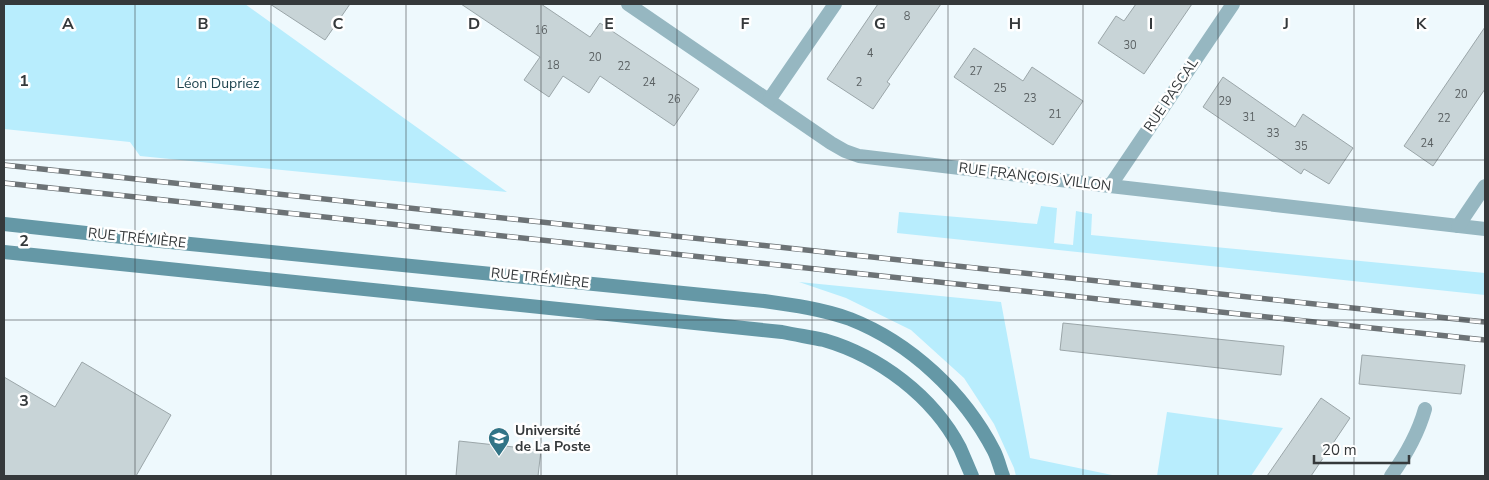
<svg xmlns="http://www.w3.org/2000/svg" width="1489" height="480" viewBox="0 0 1489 480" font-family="'Nunito Sans',sans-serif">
<rect width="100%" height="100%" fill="#eef9fd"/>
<!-- green -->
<g fill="#b8edfd">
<polygon points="4,4 245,4 507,192 140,156 130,142 4,129"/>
<polygon points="1041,206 1057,208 1054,243 1073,245 1076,211 1092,214 1091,235 1485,273 1485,295 897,233 899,212 1037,224"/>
<polygon points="799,282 1001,302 1030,458 1117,476 1016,476 1014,468 994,424 964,378 911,330 846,298"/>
<polygon points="1167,412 1283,428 1251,476 1157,476"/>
</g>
<!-- building -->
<g fill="#c8d4d7" stroke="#9ba6a9">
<polygon points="270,4 350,4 325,40"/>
<polygon points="461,4 541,4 590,37 600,23 699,89 674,126 600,76 589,93 563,76 549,97 524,80 540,57"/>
<polygon points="878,4 941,4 887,82 890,84 873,109 827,79"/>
<polygon points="1136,4 1192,4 1144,74 1098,43 1116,16 1124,21"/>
<polygon points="1485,27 1485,89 1433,166 1404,146"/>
<polygon points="974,48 1023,81 1032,67 1083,101 1053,145 954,77"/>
<polygon points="1223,77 1295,127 1303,114 1353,148 1329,184 1304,169 1301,174 1203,107"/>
<polygon points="1063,323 1284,346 1281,375 1060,350"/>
<polygon points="1362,355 1465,365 1461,394 1359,384"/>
<polygon points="82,362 171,415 136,476 4,476 4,377 55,407"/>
<polygon points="1321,398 1350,418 1311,476 1267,476"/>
<polygon points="459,441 541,450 538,476 456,476"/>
</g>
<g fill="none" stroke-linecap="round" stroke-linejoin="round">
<!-- minor -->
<g stroke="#96b7c1" stroke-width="14">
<polyline points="628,4 831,143 845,151 859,156 1110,186 1485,229"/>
<polyline points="769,100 835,4"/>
<polyline points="1110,186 1233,4"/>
<polyline points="1458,226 1485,186"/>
<path d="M1391,476C1406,455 1418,434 1425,409"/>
</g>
<!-- secondary -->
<g stroke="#6598a6" stroke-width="14">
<path d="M4,224L150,240L764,301C793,305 822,309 850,319C911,343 964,393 994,451C998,459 1000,468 1003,476"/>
<path d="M4,252L782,332C796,335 810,337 824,340C879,356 933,396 960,448C964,457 968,467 972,476"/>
</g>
<!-- rail casing -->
<g stroke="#6d7376" stroke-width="5.5">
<g id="rail">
<polyline points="4,165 1485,322"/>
<polyline points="4,183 1485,340"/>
</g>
</g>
<!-- rail -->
<use href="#rail" stroke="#fff" stroke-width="4" stroke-dasharray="11" stroke-linecap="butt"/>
</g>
<!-- grid -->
<path fill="none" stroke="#35393b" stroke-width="1" stroke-opacity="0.55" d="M135,4V476M271,4V476M406,4V476M541,4V476M677,4V476M812,4V476M948,4V476M1083,4V476M1218,4V476M1354,4V476M4,160H1485M4,320H1485"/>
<!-- icons -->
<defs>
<g id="university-pin" transform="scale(1.125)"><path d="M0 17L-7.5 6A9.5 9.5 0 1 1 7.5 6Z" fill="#327486" stroke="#fff"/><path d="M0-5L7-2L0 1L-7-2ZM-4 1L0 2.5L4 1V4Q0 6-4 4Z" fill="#fff"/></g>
</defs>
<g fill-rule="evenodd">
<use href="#university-pin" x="499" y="438"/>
</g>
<g text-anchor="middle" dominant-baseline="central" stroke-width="5" stroke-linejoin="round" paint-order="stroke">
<!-- number labels -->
<g font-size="11" fill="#5a6062">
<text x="907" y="16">8</text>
<text x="541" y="30">16</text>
<text x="1130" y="45">30</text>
<text x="870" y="53">4</text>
<text x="595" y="57">20</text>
<text x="553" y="65">18</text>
<text x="624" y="66">22</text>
<text x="976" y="71">27</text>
<text x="649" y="82">24</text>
<text x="859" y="82">2</text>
<text x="1000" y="88">25</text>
<text x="1461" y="94">20</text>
<text x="1030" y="98">23</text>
<text x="674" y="99">26</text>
<text x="1225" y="101">29</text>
<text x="1055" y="114">21</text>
<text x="1249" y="117">31</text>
<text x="1444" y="118">22</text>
<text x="1273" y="133">33</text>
<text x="1427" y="143">24</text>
<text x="1301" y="146">35</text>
</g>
<!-- park labels -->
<g font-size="14" fill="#204550" stroke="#fff">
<text x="218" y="83">Léon Dupriez</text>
</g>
<!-- street labels -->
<g font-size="14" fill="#35393b" stroke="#fff">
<text transform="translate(1171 95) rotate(-56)">RUE PASCAL</text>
<text transform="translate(1035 177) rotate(7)">RUE FRANÇOIS VILLON</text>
<text transform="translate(137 238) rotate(6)">RUE TRÉMIÈRE</text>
<text transform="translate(540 278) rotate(6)">RUE TRÉMIÈRE</text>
</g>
<!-- poi labels -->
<g font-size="14" font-weight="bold" fill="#35393b" stroke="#fff" text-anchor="start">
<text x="515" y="430">Université<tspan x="515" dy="16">de La Poste</tspan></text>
</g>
</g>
<g font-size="16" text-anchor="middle" font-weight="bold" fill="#35393b" stroke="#fff" stroke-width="5" stroke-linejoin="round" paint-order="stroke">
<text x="68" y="29">A</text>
<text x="203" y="29">B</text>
<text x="338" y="29">C</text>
<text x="474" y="29">D</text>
<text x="609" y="29">E</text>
<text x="745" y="29">F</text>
<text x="880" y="29">G</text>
<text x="1015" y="29">H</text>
<text x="1151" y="29">I</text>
<text x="1286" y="29">J</text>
<text x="1421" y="29">K</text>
<text x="24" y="86">1</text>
<text x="24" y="246">2</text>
<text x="24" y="406">3</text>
</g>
<!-- border -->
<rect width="1489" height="480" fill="none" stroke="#35393b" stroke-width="10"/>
<!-- scale -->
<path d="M1314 455v8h95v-8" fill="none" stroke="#35393b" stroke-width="2.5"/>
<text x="1322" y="455" font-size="15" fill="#35393b" stroke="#ffffff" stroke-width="4" paint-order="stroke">20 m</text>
</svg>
